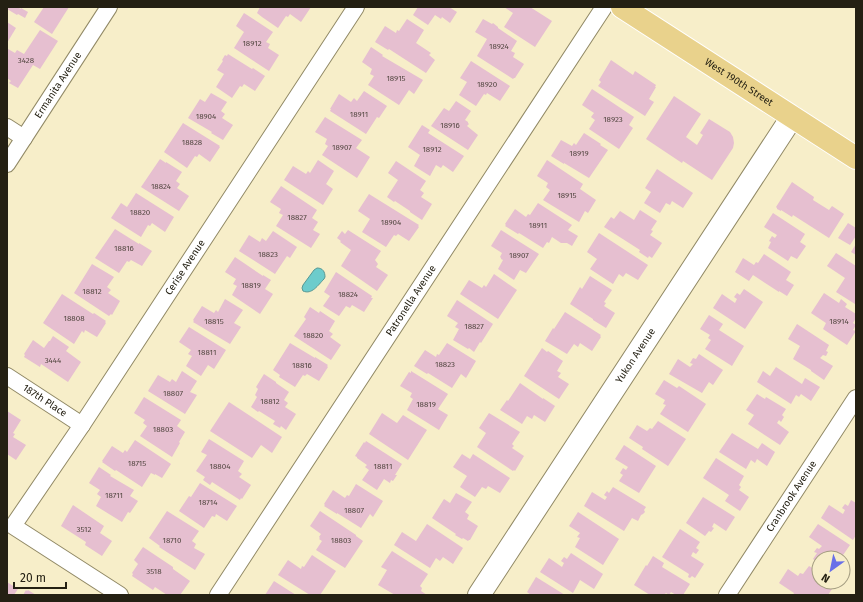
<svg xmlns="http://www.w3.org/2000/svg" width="863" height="602" viewBox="0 0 863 602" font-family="'Fira Sans',sans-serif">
<rect width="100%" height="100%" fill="#f7eec9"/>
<!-- water -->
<path fill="#6dcccc" stroke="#579894" d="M317,268C323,268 325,272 325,277L324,279C318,285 312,295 303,291L302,288L303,285L314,270Z"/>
<!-- building -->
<g fill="#e6bfd0">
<polygon points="7,7 20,7 19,8 21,9 21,8 28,12 25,18 18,14 17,15 7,9"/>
<polygon points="44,7 69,7 52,34 34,22"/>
<polygon points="260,7 311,7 301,22 290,14 288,17 286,16 278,28 262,17 257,13"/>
<polygon points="418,7 449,7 457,12 450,23 442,17 441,19 435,15 428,25 413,15"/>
<polygon points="504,7 530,7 552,21 535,47 504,27 513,13"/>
<polygon points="244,13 273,32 266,42 270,44 268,48 279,55 269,71 234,48 244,32 236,26"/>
<polygon points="407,19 424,30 416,43 431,53 429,55 435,60 426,73 389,49 388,50 375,42 385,26 396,33 397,30 399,31"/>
<polygon points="483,19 492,24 493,23 498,27 498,28 517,41 511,51 515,53 513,57 524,64 515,78 514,78 513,79 477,56 487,39 475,32"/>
<polygon points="7,22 16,28 7,43"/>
<polygon points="40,30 58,41 40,69 33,65 18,88 9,83 11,81 7,78 7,51 8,49 15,53 17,50 24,54"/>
<polygon points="371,47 383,55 382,56 423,80 414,94 409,90 399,105 368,85 374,76 370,74 372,69 362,62"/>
<polygon points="228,54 252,69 253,68 265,76 255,91 244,84 242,87 240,86 232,98 216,87 224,74 217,70 223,61 222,60 225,55 227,56"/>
<polygon points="611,60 633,75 635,71 656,85 655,87 656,87 649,99 654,102 645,116 598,86 601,82 599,80"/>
<polygon points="471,61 510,86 500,101 487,93 486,95 484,94 476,106 459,95 467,82 460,78"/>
<polygon points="592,89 634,117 629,125 633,128 619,149 589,129 595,120 591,117 594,113 582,105"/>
<polygon points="364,91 387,106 379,118 377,117 366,134 330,111 331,109 330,109 339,94 351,102 354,98 357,101"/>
<polygon points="211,93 227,102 221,111 225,114 222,118 233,125 223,140 211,133 212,132 188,118 200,99 205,102"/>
<polygon points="674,96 701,114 686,137 697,145 703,135 700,133 709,119 730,132 733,137 734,143 733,148 712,180 683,161 682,163 646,139"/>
<polygon points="456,101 471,111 465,120 468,122 468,123 469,124 467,126 478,135 468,150 431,126 444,108 449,111"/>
<polygon points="325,117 362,140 356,148 370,157 357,178 322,155 328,146 325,144 327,139 315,132"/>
<polygon points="183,123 220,146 219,147 220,147 210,162 199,154 197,157 195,156 187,168 164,152"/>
<polygon points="422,125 430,130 428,133 464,156 453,172 443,165 441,168 436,165 430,176 414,166 420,155 408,147"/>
<polygon points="584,133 601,144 600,145 608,150 589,178 564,163 564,164 551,156 561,140 572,146 574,143 576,145"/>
<polygon points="160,159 166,163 166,162 182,172 176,181 180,184 177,188 189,196 179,211 141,187"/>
<polygon points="318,160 334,171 326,184 333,189 323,205 284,180 293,166 306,174 308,171 310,173"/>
<polygon points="547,160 583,184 580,189 596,200 588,213 585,211 579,222 543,200 550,190 546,187 548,183 537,176"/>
<polygon points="396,161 426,181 420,190 424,193 421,197 432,204 422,220 410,212 410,211 395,201 394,202 387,197 398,180 388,173"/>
<polygon points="657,169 693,193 683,208 672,201 670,205 666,203 660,213 644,203 651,192 645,188"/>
<polygon points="792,182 814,197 813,200 829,210 832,206 844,214 829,238 793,215 792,217 781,210 781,211 777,209 777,208 776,207"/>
<polygon points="281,186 317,210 312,218 318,222 313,230 320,234 311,248 276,226 283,215 279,213 281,209 270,202"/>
<polygon points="136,193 174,217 165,232 152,223 150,226 148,225 141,237 111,218 121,203 127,207"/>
<polygon points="369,194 406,217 419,225 418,226 419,227 409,241 398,234 396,236 394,235 386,247 362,232 370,219 358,211"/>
<polygon points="538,203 572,225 568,230 578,236 572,246 567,243 561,243 552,237 549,243 547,242 543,248 519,233 518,234 505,226 506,225 505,224 515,209 526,217 528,214 530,215"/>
<polygon points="640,210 657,221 651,230 653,231 650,235 662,243 652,258 649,256 648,258 639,252 640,250 604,227 611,217 614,219 620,211 634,220"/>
<polygon points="773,213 805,234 800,242 806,246 797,259 791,256 788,261 768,248 771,242 769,241 772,236 775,238 777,235 764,227"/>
<polygon points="848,223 856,228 856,236 850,245 838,238"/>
<polygon points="115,229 139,244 139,243 152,251 142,266 131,260 129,262 127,261 119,273 95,258"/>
<polygon points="348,230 381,251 375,260 378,264 376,267 388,275 377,291 341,266 351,250 340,242 341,241 337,238 342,231 345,234"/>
<polygon points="501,230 539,254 526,273 520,270 514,280 498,269 503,260 501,259 501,258 500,257 502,253 491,246"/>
<polygon points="273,231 297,247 290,258 287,256 275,274 239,251 249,235 260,242 262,238 266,241"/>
<polygon points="599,233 648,265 638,280 626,273 623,277 619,274 613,284 590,269 597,259 587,252"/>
<polygon points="856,244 856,255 851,252"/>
<polygon points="836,253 856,266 856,302 855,304 836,292 845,278 827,266"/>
<polygon points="764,254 791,272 786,280 794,285 787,296 779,291 779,292 753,275 749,281 735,272 743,258 754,265 756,262 758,263"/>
<polygon points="235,257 263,276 263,275 271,280 265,289 273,294 260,314 232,295 237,286 233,284 236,279 225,272"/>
<polygon points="92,264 114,277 107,287 111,290 108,293 120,301 112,315 111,314 109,316 74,293"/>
<polygon points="336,272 372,296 371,298 373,298 364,312 352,305 350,308 346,306 339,316 323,306 330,296 324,292"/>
<polygon points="494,274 517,290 498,319 460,294 469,280 482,288 484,285 486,287"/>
<polygon points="590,276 612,290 604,302 606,303 604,306 615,313 606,328 593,320 593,319 570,304 580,287 582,289"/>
<polygon points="744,289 763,302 745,329 713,308 722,294 735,303 737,299 734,297 737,293 740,295"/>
<polygon points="824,293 839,303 841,299 847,304 845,307 856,314 856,318 853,323 856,325 853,330 856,331 847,345 823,329 826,323 811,313"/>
<polygon points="62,294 93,314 94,313 106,321 105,322 106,323 97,337 85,330 84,333 82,331 74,344 43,323"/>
<polygon points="225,299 243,310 234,323 241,327 230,344 193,322 194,321 193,320 202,306 214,313 216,310 218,312"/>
<polygon points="457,300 493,324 481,343 480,342 474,352 469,348 468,349 453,340 459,329 455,327 458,323 447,316"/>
<polygon points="310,307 319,313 320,311 335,321 329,331 333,334 330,337 341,345 331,360 294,336 306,319 304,317"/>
<polygon points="565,312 601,335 600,336 601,337 592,351 580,343 578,347 574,344 567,354 545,341 553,328 554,329"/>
<polygon points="709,315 723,324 719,330 744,346 732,366 705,349 711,340 708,338 710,335 700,329"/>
<polygon points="797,324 829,345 826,351 828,352 826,356 823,355 820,358 833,366 824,380 811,371 811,370 793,359 800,346 788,339"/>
<polygon points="189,327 226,350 214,369 208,365 201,376 186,366 192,356 188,354 191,350 179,342"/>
<polygon points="53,336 69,347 66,351 81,362 68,382 41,364 40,367 24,357 25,355 24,354 33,340 44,348 49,341 50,341"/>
<polygon points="290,343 315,358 315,357 328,365 327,366 328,367 319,381 307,374 305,376 303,375 295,387 279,377 280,375 273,370"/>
<polygon points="447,343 476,361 466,378 461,374 452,388 428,373 427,374 414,366 425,350 436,357 437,354 439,355"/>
<polygon points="542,348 547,352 548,351 563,361 557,371 561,373 558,377 569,384 559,399 524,376"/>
<polygon points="699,354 723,370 713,385 709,382 702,393 669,374 678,359 690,367 693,364 690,363 693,358 696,359"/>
<polygon points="776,367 802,384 805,378 820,387 811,401 801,394 799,397 796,395 791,404 757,382 763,371 770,376"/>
<polygon points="182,371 197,381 190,392 197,395 185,414 148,391 158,375 170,382 172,379 176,382"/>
<polygon points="411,371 448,394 438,409 448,415 439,430 407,410 413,399 410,397 412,393 400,386 409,372 411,373"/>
<polygon points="264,374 276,382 276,383 289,392 284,400 288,403 285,407 296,414 286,430 281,426 280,428 273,424 275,421 259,411 258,412 251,407 257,397 255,395 258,389 256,387"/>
<polygon points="664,380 677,388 679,386 706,404 688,432 660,414 666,405 663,404 665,400 655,394"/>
<polygon points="520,383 543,399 543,398 555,406 545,422 534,415 532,419 527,416 522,424 500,410 507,400 508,401"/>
<polygon points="757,394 765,399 766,397 786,409 782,415 784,417 781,422 779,420 777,423 789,432 780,445 748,424 754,415 746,410"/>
<polygon points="144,397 181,420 177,426 185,432 179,442 180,443 172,457 140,436 147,426 143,423 145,420 134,413"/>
<polygon points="229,402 282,437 272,453 261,445 252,458 210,431"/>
<polygon points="7,411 21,420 13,433 15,434 13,437 26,445 16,460 7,454"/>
<polygon points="382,413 397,423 403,415 427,430 408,460 369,434"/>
<polygon points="489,413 520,432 512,444 514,446 512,448 524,456 515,471 514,470 513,471 477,447 486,433 479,428"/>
<polygon points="658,421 686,439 668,466 642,449 643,447 629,438 637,425 647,431 650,428 652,429"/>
<polygon points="732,433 758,449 762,443 775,452 767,466 757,459 755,463 751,460 746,469 719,452"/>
<polygon points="209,439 244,461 238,471 242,474 239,477 251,485 242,499 241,498 240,500 212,482 210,485 203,480 205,477 196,471 207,455 201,452"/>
<polygon points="135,440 171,464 162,478 155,474 155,475 151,473 142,487 116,470 115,471 102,462 103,461 102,461 112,446 123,453 125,450 127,452"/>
<polygon points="366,441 402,464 395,475 397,475 393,481 391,480 390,483 384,479 377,490 362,480 369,470 365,467 367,465 357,458 357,457 355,456 364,442 365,443"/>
<polygon points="624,445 656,466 639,493 619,481 623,475 620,473 623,468 626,470 628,467 615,459"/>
<polygon points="462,454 470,459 473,454 510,478 500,493 488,486 486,489 482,487 475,497 460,487 467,476 453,467"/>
<polygon points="716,458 744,476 739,485 741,487 739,490 749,497 740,511 725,501 729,495 703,478"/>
<polygon points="99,467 111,475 110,476 134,490 130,496 138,501 130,513 128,512 122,522 96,506 101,497 97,494 100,490 89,483"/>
<polygon points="200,483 237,506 227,521 216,514 215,517 212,516 204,528 179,511 189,496 191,497"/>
<polygon points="356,484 383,501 373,517 370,514 361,528 337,513 337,514 324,506 325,505 324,504 333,490 345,498 347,495 349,496"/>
<polygon points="613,487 646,507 644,510 645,512 643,514 641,515 638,521 632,518 624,531 584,506 592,492 605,500 607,497 604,495 607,491 609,493"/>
<polygon points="456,493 472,502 465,512 469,515 467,519 478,526 470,540 469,540 468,541 463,538 462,539 455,535 456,534 432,518 444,499 450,503"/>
<polygon points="703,497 735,517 726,531 714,523 712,527 714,528 711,532 709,531 705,536 686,523"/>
<polygon points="851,500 856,503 856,535 853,540 821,518 829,505 843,514 845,510 842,508 845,504 848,506"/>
<polygon points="73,505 104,526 100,533 112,541 102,556 85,545 86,542 61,526"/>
<polygon points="167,511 199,531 192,541 196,544 194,548 205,554 195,570 159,547 160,546 149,538"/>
<polygon points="320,511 356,535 356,536 363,541 345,568 316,550 322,541 319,539 320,538 319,537 321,534 310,526"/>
<polygon points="578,512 619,539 603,565 575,547 580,538 577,537 580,533 569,526"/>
<polygon points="427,524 463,548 453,564 443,557 440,561 436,558 430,568 394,545 402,532 416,541"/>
<polygon points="818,524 850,545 841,558 819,558 819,563 813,559 817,553 814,552 817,548 819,549 822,546 809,537"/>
<polygon points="680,529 700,542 696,548 699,550 696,554 693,552 691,556 704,564 695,578 692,576 690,578 688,577 689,574 662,557"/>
<polygon points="143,547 173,567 173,569 190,581 180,595 167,595 155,587 153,590 132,576 133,574 132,573 138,564 134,560"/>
<polygon points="392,551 428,574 420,586 422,588 421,591 427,595 395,595 378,585 387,570 381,567"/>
<polygon points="571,553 603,574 594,589 580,580 573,593 540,572 549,558 562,567 564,563 561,561 564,557 567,559"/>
<polygon points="312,555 336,571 320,595 310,595 278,575 288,560 301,569 302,566 304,567"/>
<polygon points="653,556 664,563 662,567 690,584 683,595 676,595 671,592 669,595 666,593 664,595 650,595 634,585 646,565 647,566"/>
<polygon points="809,566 819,572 819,582 834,582 836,583 828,595 793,595 794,593 779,583 788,569 798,576 800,573 803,574"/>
<polygon points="536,577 565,595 531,595 527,592"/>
<polygon points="274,581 296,595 265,595"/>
<polygon points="7,582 18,589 14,595 7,595"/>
<polygon points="26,590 27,591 28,590 36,595 23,595"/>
</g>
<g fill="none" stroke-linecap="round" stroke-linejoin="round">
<!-- street casing -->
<g stroke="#918966" stroke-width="18">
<g id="street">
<polyline points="7,127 24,138"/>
<path id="s1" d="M7,164L109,7"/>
<path id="s2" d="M7,376L82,425"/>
<path id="s3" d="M120,595L13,526L82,425L356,7"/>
<path id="s4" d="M218,595L604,7"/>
<path id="s5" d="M727,595L856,398"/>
</g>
</g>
<!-- secondary casing -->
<g stroke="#918966" stroke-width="24">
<g id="secondary">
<path id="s6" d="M479,595L792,117"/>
</g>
</g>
<!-- primary casing -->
<g stroke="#fff" stroke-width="24">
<g id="primary">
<path id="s7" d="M622,7L856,158"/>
</g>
</g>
<!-- street -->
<use href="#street" stroke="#fff" stroke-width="16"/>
<!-- secondary -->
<use href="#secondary" stroke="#fff" stroke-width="22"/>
<!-- primary -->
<use href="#primary" stroke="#e9d28c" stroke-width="22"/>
</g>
<g text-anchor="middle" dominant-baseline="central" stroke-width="3" stroke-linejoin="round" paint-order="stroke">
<!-- number labels -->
<g font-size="8" fill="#544842">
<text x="252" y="43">18912</text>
<text x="499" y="46">18924</text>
<text x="26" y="60">3428</text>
<text x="396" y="78">18915</text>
<text x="487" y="84">18920</text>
<text x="359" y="114">18911</text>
<text x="206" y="116">18904</text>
<text x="613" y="119">18923</text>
<text x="450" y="125">18916</text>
<text x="192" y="142">18828</text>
<text x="342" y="147">18907</text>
<text x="432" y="149">18912</text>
<text x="579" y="153">18919</text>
<text x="161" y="186">18824</text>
<text x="567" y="195">18915</text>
<text x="140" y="212">18820</text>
<text x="297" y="217">18827</text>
<text x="391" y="222">18904</text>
<text x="538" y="225">18911</text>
<text x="124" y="248">18816</text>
<text x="268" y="254">18823</text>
<text x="519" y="255">18907</text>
<text x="251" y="285">18819</text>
<text x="92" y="291">18812</text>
<text x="348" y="294">18824</text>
<text x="74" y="318">18808</text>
<text x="214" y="321">18815</text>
<text x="839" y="321">18914</text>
<text x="474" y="326">18827</text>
<text x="313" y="335">18820</text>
<text x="207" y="352">18811</text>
<text x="53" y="360">3444</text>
<text x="445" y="364">18823</text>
<text x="302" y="365">18816</text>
<text x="173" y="393">18807</text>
<text x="270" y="401">18812</text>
<text x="426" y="404">18819</text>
<text x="163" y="429">18803</text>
<text x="137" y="463">18715</text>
<text x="220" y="466">18804</text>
<text x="383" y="466">18811</text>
<text x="114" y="495">18711</text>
<text x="208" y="502">18714</text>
<text x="354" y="510">18807</text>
<text x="84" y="529">3512</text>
<text x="172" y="540">18710</text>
<text x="341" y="540">18803</text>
<text x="154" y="571">3518</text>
</g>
<!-- street labels -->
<g font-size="10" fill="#242013" stroke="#f7eec9">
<text stroke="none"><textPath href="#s7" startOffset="139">West 190th Street</textPath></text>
<text stroke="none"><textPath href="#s1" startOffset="94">Ermanita Avenue</textPath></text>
<text stroke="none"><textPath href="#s3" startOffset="438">Cerise Avenue</textPath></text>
<text stroke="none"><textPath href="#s4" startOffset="352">Patronella Avenue</textPath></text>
<text stroke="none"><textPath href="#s6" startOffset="286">Yukon Avenue</textPath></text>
<text stroke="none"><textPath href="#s2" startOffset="45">187th Place</textPath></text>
<text stroke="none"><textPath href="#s5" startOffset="118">Cranbrook Avenue</textPath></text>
</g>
</g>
<!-- border -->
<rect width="863" height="602" fill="none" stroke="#242013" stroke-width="16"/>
<!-- north arrow -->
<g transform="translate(831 570) rotate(213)"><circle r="19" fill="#f7eec9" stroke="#a39c80"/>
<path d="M0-3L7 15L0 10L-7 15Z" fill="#686fe8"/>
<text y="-6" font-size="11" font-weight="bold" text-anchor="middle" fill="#242013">N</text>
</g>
<!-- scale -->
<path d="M14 582v6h52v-6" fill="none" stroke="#242013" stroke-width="2"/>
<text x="20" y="582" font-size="12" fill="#242013" stroke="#f7eec9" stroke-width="3" paint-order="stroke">20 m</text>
</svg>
